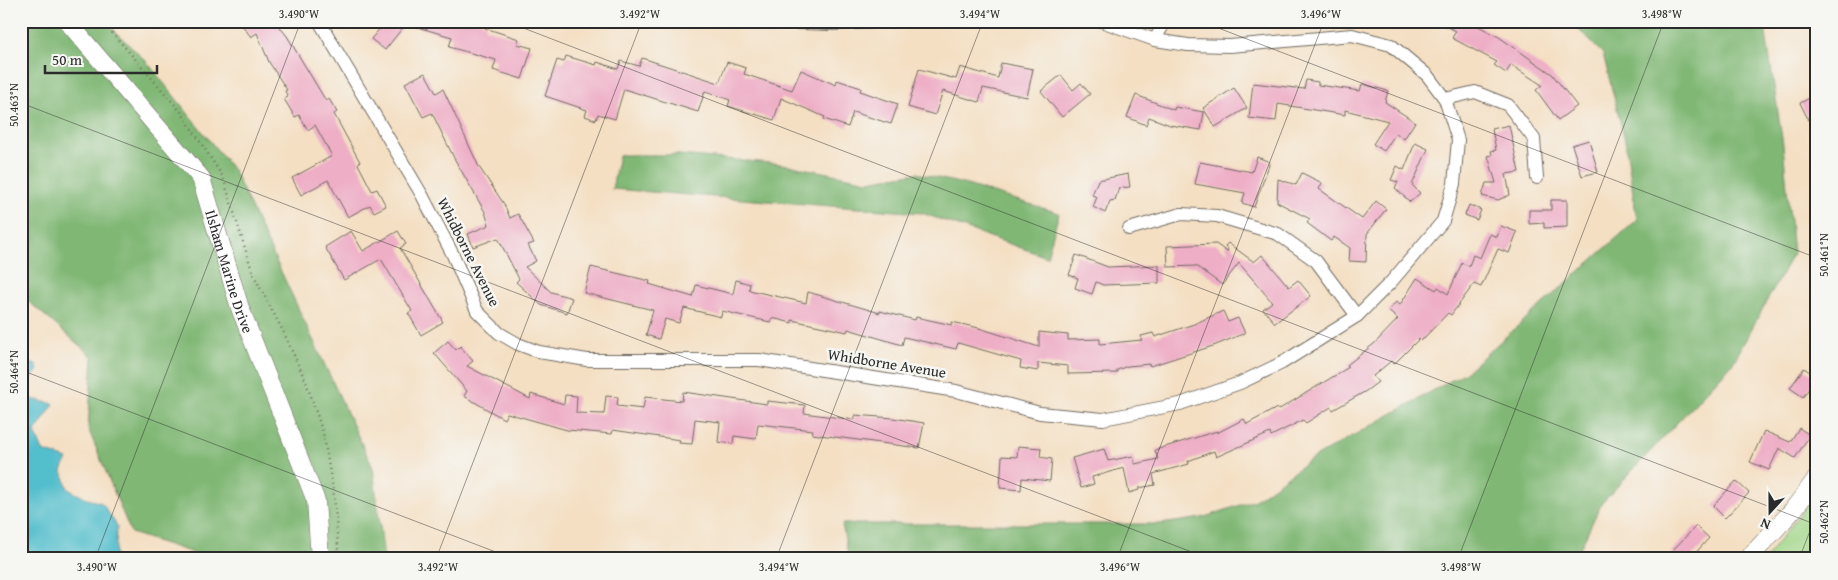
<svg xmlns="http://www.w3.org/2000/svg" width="1838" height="580" viewBox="0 0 1838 580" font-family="'Gentium Book Plus',serif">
<rect width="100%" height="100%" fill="#f6f6f2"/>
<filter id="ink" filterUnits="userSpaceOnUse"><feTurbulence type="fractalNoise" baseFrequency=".02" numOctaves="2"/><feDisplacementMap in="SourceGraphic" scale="10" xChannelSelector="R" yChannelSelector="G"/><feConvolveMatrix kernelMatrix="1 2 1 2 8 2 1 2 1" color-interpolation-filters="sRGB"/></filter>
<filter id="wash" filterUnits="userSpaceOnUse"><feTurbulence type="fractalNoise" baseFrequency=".0096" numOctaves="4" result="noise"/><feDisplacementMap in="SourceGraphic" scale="20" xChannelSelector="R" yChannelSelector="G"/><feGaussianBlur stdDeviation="1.12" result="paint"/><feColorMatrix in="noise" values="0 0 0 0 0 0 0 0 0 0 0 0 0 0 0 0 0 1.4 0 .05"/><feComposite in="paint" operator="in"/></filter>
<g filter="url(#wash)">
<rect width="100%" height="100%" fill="#f4dfc3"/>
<!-- green -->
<polygon fill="#a1d687" stroke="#668059" points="1817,492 1817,559 1765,559"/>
<!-- forest -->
<g fill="#80b774" stroke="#567150">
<polygon points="21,21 104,21 146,61 234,171 373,468 384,559 212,559 131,533 88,428 93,357 21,295"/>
<polygon points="1570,21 1764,21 1783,145 1793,253 1733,363 1601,504 1575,559 849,559 842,524 1161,524 1202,518 1255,500 1310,460 1466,372 1637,220 1625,140 1603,54"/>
<polygon points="619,155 679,155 782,164 868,181 917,173 967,185 1059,213 1047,257 922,213 612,189"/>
</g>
<!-- water -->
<polygon fill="#52becc" stroke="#3e747c" points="21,360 36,365 38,370 30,380 31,399 54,404 35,432 43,451 67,459 62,471 68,489 87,499 102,503 117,526 115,559 21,559"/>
<g id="blocks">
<!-- building -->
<g fill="#eeaec6">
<polygon points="239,21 275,21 287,36 326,101 329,99 337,112 334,114 360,162 358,164 372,191 377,189 386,206 374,212 370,205 348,217 328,180 301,195 292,178 332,156 315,125 308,130 299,115 295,117 284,99 288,97 285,91 287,90 269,62 257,33 251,37"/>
<polygon points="386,21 408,21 385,50 371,39"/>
<polygon points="410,21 478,21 486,24 485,28 519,39 517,44 532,48 522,79 493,70 496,60 449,47 452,37 410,25"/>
<polygon points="1436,21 1469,21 1499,37 1552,74 1577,106 1558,120 1536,90 1542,85 1511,65 1506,73 1494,65 1497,62 1452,38 1456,31"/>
<polygon points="566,56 596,65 597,62 618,69 621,61 639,66 642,58 719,83 727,62 746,68 744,74 792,90 801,70 836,85 837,80 861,88 860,91 898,104 891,124 853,112 848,127 824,119 825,117 781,98 774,120 728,106 730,100 705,91 698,112 624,89 615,119 598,114 596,120 585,116 587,110 545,96 557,60 564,62"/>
<polygon points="1001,63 1033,69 1027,97 983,88 979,102 943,91 935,115 908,107 919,69 956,79 960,67 998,78"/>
<polygon points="425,73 436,93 443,89 479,167 504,204 510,218 518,214 534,243 528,245 536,261 525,267 551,292 572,298 567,313 541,305 516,282 519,279 498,238 473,247 468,234 489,225 485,212 454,158 432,113 423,117 405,83"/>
<polygon points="1061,75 1073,90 1081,83 1090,94 1062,117 1041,91"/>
<polygon points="1306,80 1318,82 1318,85 1360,91 1362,84 1388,91 1385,102 1415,122 1404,139 1396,133 1384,151 1373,144 1388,121 1345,110 1345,115 1278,104 1276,121 1249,118 1253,83 1304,89"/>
<polygon points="1234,88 1247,108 1215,127 1203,108"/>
<polygon points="1136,95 1174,110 1175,107 1204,112 1201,130 1170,125 1149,117 1146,125 1127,117"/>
<polygon points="1812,97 1817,107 1817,137 1800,103"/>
<polygon points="1509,125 1519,172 1506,174 1510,195 1498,200 1482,196 1486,183 1496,183 1488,156 1492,155 1491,151 1496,150 1492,129"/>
<polygon points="1589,140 1598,172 1582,176 1572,145"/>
<polygon points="1415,143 1428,149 1412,185 1420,193 1410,202 1395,188 1398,182 1391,180 1397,166 1404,170"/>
<polygon points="1257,157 1270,162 1254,207 1242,203 1245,193 1195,184 1200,162 1252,172"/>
<polygon points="1302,173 1322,183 1319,189 1362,219 1376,201 1386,209 1367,234 1366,262 1349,261 1350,248 1334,237 1331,241 1307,223 1310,219 1277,202 1278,179 1296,185"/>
<polygon points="1128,174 1130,187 1119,188 1115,200 1110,201 1105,213 1093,207 1097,197 1092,195 1098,180"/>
<polygon points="1551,200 1567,200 1567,227 1544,228 1544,223 1529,224 1529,210 1551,210"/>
<polygon points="1469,205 1481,210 1477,220 1465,215"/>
<polygon points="1501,226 1517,232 1509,253 1498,249 1481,287 1474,284 1451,315 1448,313 1421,341 1419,339 1394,364 1391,361 1373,376 1378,382 1366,391 1333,410 1331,407 1306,423 1303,420 1271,436 1270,433 1216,457 1214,451 1188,461 1189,464 1153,474 1155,485 1139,488 1139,490 1129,493 1124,468 1092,477 1094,484 1081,488 1072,458 1104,449 1108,461 1133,456 1135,464 1158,459 1155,450 1217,431 1217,433 1244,419 1247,424 1277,408 1278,410 1349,367 1347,365 1375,343 1398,319 1388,311 1396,302 1400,305 1417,278 1436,290 1438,287 1448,294 1462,263 1469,266 1473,255 1480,258 1490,234 1497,237"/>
<polygon points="351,231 363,251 398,231 406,244 400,248 443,322 421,335 408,313 412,311 381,259 344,280 325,247"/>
<polygon points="1228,243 1254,262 1262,255 1289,287 1298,280 1311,296 1275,323 1263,309 1272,302 1239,263 1222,285 1196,266 1168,267 1167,246 1216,244 1227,252 1228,250 1225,246"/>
<polygon points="1076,255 1108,267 1159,265 1159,283 1103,285 1096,282 1092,294 1075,288 1078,278 1069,275"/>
<polygon points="591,267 650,281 649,284 693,297 696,285 733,294 736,280 750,284 749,290 806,303 808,292 880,313 880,311 915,320 916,317 952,325 952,322 979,328 1039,347 1039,332 1068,335 1068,340 1100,339 1100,344 1142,340 1141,336 1153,333 1155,337 1194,324 1223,311 1228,322 1238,318 1245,333 1216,345 1150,366 1149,364 1128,366 1117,370 1117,373 1068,374 1068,366 1038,363 1038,371 1020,368 1021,361 958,343 956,349 904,337 902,345 848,329 847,332 792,320 792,323 772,318 770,322 722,311 721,317 684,308 679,323 665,319 659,339 646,335 653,310 584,293"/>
<polygon points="448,341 456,350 460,346 473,361 467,366 530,399 531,394 564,404 565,395 577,396 576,413 604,414 606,396 618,397 617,406 643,409 645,397 682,401 683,392 767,404 767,401 805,405 804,413 855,420 855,415 893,418 924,423 919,448 812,434 813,430 758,424 756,439 734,436 733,444 718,442 720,422 695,419 692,444 679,443 680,440 613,430 612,434 567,430 507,413 504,419 464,396 467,391 434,353"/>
<polygon points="1804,368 1817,377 1803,397 1790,388"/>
<polygon points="1799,428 1810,435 1795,458 1779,448 1769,470 1750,462 1764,431 1790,442"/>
<polygon points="1018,446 1041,448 1040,457 1052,459 1050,481 1022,478 1021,490 1000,488 1002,456 1017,457"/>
<polygon points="1736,481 1749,493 1725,518 1713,506"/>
<polygon points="1696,526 1709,538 1690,559 1678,559 1671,552"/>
</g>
</g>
</g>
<g filter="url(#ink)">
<use href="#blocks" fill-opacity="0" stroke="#716a60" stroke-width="1"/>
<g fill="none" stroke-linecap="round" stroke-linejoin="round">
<!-- street casing -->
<g stroke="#716a60" stroke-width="14">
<g id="street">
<polyline points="319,21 422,195 453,255 477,311 499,333 518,344 539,352 587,360 759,360 956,391 1040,413 1103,419 1180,404 1240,383 1282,363 1357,316 1391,282 1443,221 1454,184 1458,140 1445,99 1427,75 1391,45 1352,35 1230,46 1188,45 1155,40 1101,21"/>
<polyline points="741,21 832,24 897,21"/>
<polyline points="1155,40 1165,21"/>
<polyline points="1445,99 1475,92 1508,105 1534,139 1537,178"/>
<polyline points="1129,229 1181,214 1217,216 1278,234 1316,261 1357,316"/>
</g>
</g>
<!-- secondary casing -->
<g stroke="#716a60" stroke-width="19">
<g id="secondary">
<path id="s1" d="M67,21L201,178L240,308L316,501L320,559"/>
<polyline points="1748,559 1793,510 1817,478"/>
</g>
</g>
<!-- path -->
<polyline stroke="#716a60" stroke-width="2.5" stroke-dasharray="1 4" stroke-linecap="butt" points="102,21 181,112 223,177 253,274 284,333 306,382 323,433 334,495 339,559"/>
<!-- street -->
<use href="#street" stroke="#fff" stroke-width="12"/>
<!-- secondary -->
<use href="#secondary" stroke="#fff" stroke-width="18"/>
</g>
</g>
<!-- ticks -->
<path fill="none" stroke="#2b2b2b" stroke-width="1" stroke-opacity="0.45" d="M505,21L1817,525M1200,21L1817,258M21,103L1210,559M21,370L514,559M95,559L301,21M436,559L642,21M776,559L983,21M1117,559L1324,21M1458,559L1664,21M1799,559L1817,513"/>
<g text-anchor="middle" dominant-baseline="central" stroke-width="5" stroke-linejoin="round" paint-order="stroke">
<!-- street labels -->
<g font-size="15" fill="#2b2b2b" stroke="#f6f6f2">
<text transform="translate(469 252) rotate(63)">Whidborne Avenue</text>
<text stroke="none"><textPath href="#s1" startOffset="304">Ilsham Marine Drive</textPath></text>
<text transform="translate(887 363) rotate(9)">Whidborne Avenue</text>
</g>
</g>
<!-- margin -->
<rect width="1838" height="580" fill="none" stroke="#f6f6f2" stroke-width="55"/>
<!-- north arrow -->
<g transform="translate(1770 512) rotate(201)" stroke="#f6f6f2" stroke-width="4" paint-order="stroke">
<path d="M0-4L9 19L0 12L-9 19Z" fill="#2b2b2b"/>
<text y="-8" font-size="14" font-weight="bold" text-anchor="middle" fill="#2b2b2b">N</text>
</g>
<!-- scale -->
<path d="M45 65v8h112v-8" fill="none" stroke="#2b2b2b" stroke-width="2.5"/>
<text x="52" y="65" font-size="15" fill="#2b2b2b" stroke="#f6f6f2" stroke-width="4" paint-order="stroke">50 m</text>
<rect x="28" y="28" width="1782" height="524" fill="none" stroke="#2b2b2b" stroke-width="2"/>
<g font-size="12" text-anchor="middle" fill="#2b2b2b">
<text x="299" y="18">3.490°W</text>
<text x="640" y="18">3.492°W</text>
<text x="980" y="18">3.494°W</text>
<text x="1321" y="18">3.496°W</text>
<text x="1662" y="18">3.498°W</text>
<text transform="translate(14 105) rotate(-90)" y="4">50.463°N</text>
<text transform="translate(1824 255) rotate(-90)" y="4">50.461°N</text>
<text transform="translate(14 372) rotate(-90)" y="4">50.464°N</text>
<text transform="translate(1824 522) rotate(-90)" y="4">50.462°N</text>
<text x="97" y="571">3.490°W</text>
<text x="438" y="571">3.492°W</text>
<text x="779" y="571">3.494°W</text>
<text x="1120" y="571">3.496°W</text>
<text x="1461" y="571">3.498°W</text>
</g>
</svg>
